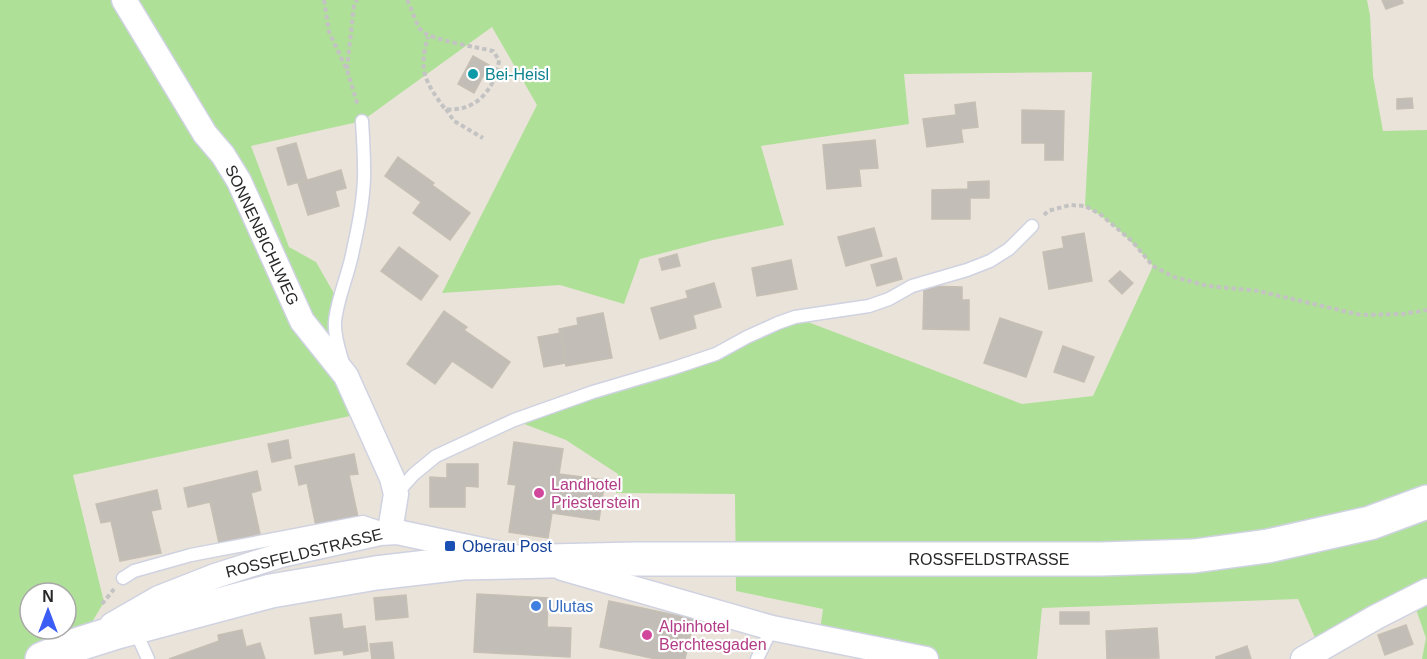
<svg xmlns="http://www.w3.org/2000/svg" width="1427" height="659" viewBox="0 0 1427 659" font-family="Arial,sans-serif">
<rect width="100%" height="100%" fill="#eae3da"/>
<!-- green -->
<path fill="#afe097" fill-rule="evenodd" d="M0,0H1367L1370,15L1373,76L1383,131L1427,130V659H1422L1426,638L1412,598L1320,649L1298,599L1042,608L1037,659H926L819,637L823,609L736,591L735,494L616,493L618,474L566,440L514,420L674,368L795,317L1022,404L1093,396L1153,266C1133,243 1113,221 1085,206L1092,72L904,74L909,124L761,146L784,225L713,240L640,259L624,304L560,285L442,293L537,105L492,27L362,121L251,146L289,247L316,262L339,302L335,324L364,413L73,475L104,602L79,644L42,659H0ZM30,593H66V629H30Z"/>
<!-- building -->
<g fill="#c2bdb6" stroke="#c5bfb4" stroke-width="1.5">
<polygon points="1382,0 1402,0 1403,3 1386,9"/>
<polygon points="473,56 489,65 474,93 458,84"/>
<polygon points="1412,98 1413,108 1397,109 1397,99"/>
<polygon points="975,102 978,127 961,129 963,142 927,147 923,119 956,115 955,105"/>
<polygon points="1022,110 1064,111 1063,160 1045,160 1045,143 1022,143"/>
<polygon points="875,140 878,168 859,169 861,186 827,189 823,145"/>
<polygon points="296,143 307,180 288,185 277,148"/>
<polygon points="398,157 434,183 432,185 470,213 450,240 413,213 421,202 385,176"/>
<polygon points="341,170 346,188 335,191 339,206 308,215 298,183"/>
<polygon points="989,181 989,198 970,198 970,219 932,219 932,190 968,189 968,182"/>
<polygon points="874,228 882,256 846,266 838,237"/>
<polygon points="1084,233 1092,281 1049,289 1043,252 1064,248 1062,237"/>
<polygon points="399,247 438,276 421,300 381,271"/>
<polygon points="677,254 680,266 662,270 659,259"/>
<polygon points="896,258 902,279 877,286 871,265"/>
<polygon points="791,260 797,289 757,296 752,268"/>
<polygon points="1120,271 1133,283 1122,294 1109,281"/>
<polygon points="714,283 721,307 693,315 696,328 660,339 651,308 688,298 686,291"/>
<polygon points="924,286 962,287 962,300 969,300 969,330 923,329"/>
<polygon points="444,311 467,327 464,330 510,362 492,388 452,361 435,384 407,364"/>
<polygon points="603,313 612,358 566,366 559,329 578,325 577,318"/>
<polygon points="1000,318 1042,332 1026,377 984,363"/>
<polygon points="560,333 566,363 544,367 538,337"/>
<polygon points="1063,346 1094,357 1084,382 1054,372"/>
<polygon points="288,440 291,458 272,462 268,444"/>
<polygon points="514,442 563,449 559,474 605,480 599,520 552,513 548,538 509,532 516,485 508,484"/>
<polygon points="354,454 358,474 349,475 358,517 316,526 307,483 299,485 295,466"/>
<polygon points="447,464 478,464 478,487 465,486 465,507 430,507 430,477 447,478"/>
<polygon points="257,471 261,490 251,493 260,534 219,543 210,502 188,507 184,488"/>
<polygon points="157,490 161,509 151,511 161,553 120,561 111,521 101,523 96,504"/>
<polygon points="477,594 548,598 547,627 571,628 570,657 474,652"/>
<polygon points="406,595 408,617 376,620 374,598"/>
<polygon points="609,601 694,619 685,659 656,659 600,647"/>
<rect x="1060" y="612" width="29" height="12"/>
<polygon points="341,614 343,629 365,626 368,651 344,655 343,650 315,654 310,618"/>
<polygon points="1406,625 1413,644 1385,655 1378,635"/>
<polygon points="1157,628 1159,658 1107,659 1106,631"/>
<polygon points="242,630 246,647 260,643 265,659 169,659 219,641 218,635"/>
<polygon points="392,642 394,659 372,659 370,644"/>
<polygon points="1247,646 1251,659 1216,659 1216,657"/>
</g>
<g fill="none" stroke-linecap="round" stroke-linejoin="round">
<!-- lane casing -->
<g stroke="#cfd2e1" stroke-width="15">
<g id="lane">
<path d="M343,363C339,350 334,336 335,322C337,298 349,274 353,250C359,224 365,195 364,168C364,152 363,137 362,121"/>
<polyline points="396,494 414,474 436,456 514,420 593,392 674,368 716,354 747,337 778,323 795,317 869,306 889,299 912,286 967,270 990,261 1009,249 1032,226"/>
<polyline points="123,578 134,571 191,555 363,522 381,528"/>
<polyline points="135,630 148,659"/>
<polyline points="757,659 772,628"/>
</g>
</g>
<!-- street casing -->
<g stroke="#cfd2e1" stroke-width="27">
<g id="street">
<polyline points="124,0 205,134 223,155 239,181 302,321 346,376 392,478 396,494 390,531"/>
<polyline points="562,568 772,628 926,659"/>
<polyline points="112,625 159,598 215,576 281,555 380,533 397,532 496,553"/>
<polyline points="1303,659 1376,617 1427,591"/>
</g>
</g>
<!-- secondary casing -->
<g stroke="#cfd2e1" stroke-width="36">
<polyline id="secondary" points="42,659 79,644 117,632 271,591 376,573 462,563 634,559 1101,559 1194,556 1268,546 1370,523 1427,502"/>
</g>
<!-- path -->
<g stroke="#c3c3c3" stroke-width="4" stroke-dasharray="4.5 3" stroke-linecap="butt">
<polyline points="324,0 329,32 347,70 358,106"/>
<path d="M407,0C412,8 416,25 421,30C429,40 477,47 493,51L499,60C496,88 476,113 445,109C425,82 418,70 428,37"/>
<polyline points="347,69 354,5 357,0"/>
<polyline points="446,109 454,121 483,138"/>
<polyline points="1044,215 1048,211 1070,205 1085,206 1100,214 1132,241 1153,266 1174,277 1208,286 1258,291 1361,315 1403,314 1427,310"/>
<polyline points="102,604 114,589"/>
</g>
<!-- lane -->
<use href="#lane" stroke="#fff" stroke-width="12"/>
<!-- street -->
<use href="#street" stroke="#fff" stroke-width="24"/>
<!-- secondary -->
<use href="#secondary" stroke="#fff" stroke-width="33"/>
</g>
<!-- markers -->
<circle fill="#0f9aa8" stroke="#fff" stroke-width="2" cx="473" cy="74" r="6"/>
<g fill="#d1479c" stroke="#fff" stroke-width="2">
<circle cx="539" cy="493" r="6"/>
<circle cx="647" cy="635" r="6"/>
</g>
<rect fill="#1a4fb4" stroke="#fff" stroke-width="2" x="444" y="540" width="12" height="12" rx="3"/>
<circle fill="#3f7fe0" stroke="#fff" stroke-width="2" cx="536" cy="606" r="6"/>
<g text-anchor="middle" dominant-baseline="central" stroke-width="4.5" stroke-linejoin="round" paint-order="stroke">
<!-- culture labels -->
<g font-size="16" fill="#0d838f" stroke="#fff" text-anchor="start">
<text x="485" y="74">Bei-Heisl</text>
</g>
<!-- street labels -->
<g font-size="16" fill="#282828" stroke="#fff">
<text transform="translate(262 235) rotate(65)">SONNENBICHLWEG</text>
<text transform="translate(304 553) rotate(-14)">ROSSFELDSTRASSE</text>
<text x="989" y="559">ROSSFELDSTRASSE</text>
</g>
<!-- hotel labels -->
<g font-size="16" fill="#b23c85" stroke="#fff" text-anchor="start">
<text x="551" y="484">Landhotel<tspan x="551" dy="18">Priesterstein</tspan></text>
<text x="659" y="626">Alpinhotel<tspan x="659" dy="18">Berchtesgaden</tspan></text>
</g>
<!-- transit labels -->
<g font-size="16" fill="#164399" stroke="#fff" text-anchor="start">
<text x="462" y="546">Oberau Post</text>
</g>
<!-- shop labels -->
<g font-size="16" fill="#366cbe" stroke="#fff" text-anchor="start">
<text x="548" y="606">Ulutas</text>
</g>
</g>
<!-- north arrow -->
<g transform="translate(48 611)"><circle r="28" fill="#ffffff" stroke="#a9a9a9" stroke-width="1.5"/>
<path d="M0-4.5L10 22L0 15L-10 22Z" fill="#3c5df5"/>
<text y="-9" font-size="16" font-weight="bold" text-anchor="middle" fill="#282828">N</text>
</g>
</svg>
